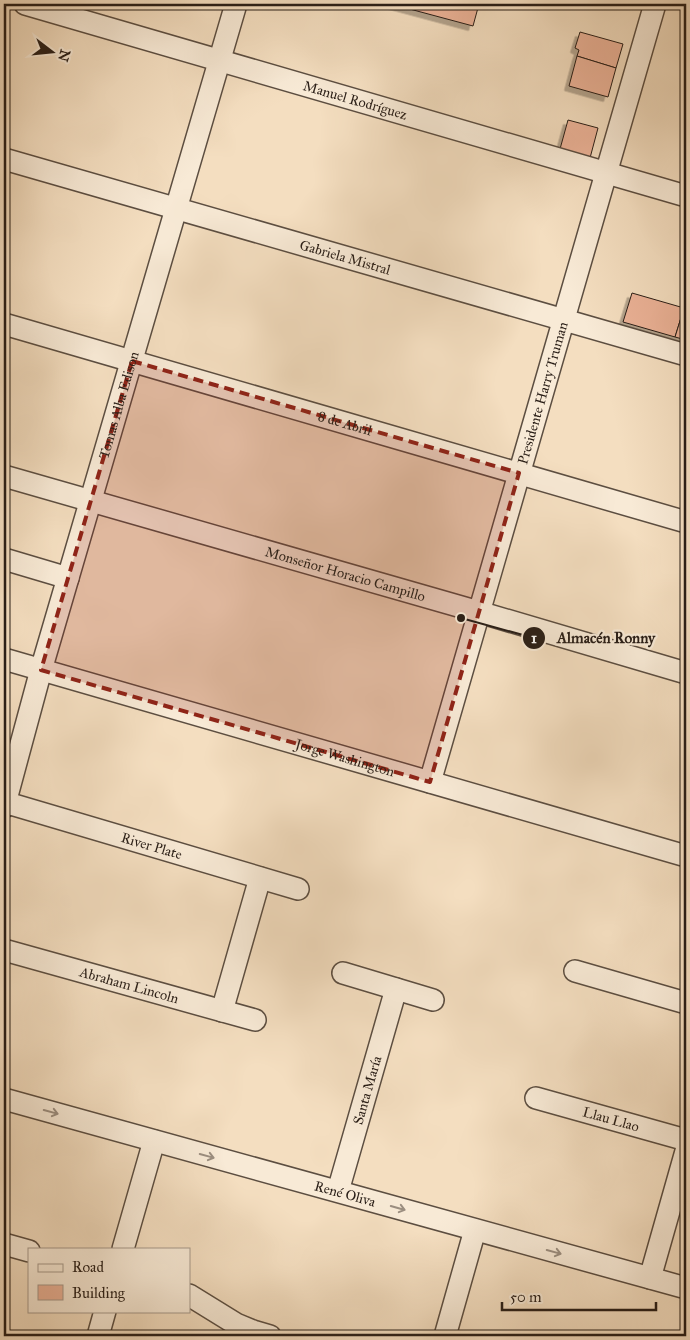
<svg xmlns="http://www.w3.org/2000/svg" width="690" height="1340" viewBox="0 0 690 1340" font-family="'IM FELL Great Primer',serif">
<defs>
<filter id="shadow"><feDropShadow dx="-4.5" dy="4.5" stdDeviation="0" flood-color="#0004"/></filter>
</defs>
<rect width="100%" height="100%" fill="#f4dec0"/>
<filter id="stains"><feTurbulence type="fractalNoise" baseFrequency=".004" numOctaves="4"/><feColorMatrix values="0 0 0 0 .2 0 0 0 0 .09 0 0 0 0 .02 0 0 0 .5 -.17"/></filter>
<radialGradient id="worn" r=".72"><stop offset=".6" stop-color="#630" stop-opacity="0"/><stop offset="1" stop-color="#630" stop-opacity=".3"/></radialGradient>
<!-- building -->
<g fill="#ecb398" stroke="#291e17" filter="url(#shadow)">
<polygon points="391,4 479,4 473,26"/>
<polygon points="580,32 623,44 616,68 577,56 579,50 575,48"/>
<polygon points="577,56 616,68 608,97 569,86"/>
<polygon points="568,120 598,128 590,158 560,149"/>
<polygon points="632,293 684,308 675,337 623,322"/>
<polygon points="684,308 686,308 686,340 675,337"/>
</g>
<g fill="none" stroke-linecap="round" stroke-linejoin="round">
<!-- minor casing -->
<g stroke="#5c4e41" stroke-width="24">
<g id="minor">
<path id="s1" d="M25,4L686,196"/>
<path id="s2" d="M4,159L686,355"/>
<path id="s3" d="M4,324L686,522"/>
<path id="s4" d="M4,476L479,612L686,673"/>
<polyline points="4,559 68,578"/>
<path id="s5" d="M4,659L686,856"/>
<path id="s6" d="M430,782L655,4"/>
<path id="s7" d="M4,802L298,889"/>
<path id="s8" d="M4,807L41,670L236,4"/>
<path id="s9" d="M4,950L255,1020"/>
<polyline points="575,971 686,1003"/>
<polyline points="343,973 433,1000"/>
<polyline points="222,1011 260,878"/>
<path id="s10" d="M536,1098L686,1140"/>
<path id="s11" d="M4,1099L686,1288"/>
<path id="s12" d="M338,1191L396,989"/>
<polyline points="4,1244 29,1251"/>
<polyline points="123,1249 154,1141"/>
<polyline points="650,1278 686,1151"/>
<polyline points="189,1295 236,1324 253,1331 270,1336"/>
<polyline points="98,1336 105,1311"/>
<polyline points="445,1336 475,1230"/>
</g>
</g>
<!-- minor -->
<use href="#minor" stroke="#f8ead6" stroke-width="21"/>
</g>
<!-- one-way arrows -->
<defs><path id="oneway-shaft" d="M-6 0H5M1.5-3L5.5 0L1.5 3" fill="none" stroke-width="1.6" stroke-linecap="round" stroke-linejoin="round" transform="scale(1.25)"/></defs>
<g stroke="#9b8e80">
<use href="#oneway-shaft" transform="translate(51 1112) rotate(15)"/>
<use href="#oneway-shaft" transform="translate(207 1156) rotate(15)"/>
<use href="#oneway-shaft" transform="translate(398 1208) rotate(16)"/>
<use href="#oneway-shaft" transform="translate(554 1252) rotate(15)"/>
</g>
<!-- marked area -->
<path fill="#8f2418" fill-opacity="0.2" stroke="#8f2418" stroke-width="4" stroke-dasharray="10 6" stroke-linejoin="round" d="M132,361L519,473L430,782L41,670Z"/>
<g text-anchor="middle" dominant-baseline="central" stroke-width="4.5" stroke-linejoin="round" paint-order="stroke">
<!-- street labels -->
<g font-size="14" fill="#291e17" stroke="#f8ead6">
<text stroke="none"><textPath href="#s1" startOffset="344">Manuel Rodríguez</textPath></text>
<text stroke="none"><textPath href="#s2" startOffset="355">Gabriela Mistral</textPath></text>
<text stroke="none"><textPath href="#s6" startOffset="405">Presidente Harry Truman</textPath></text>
<text stroke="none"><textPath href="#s8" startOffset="418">Tomas Alba Edison</textPath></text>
<text stroke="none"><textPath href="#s3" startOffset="355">8 de Abril</textPath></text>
<text stroke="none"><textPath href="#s4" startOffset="355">Monseñor Horacio Campillo</textPath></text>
<text stroke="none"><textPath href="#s5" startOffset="355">Jorge Washington</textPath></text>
<text stroke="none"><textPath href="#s7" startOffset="154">River Plate</textPath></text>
<text stroke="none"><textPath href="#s9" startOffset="130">Abraham Lincoln</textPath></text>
<text stroke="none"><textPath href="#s12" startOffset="105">Santa María</textPath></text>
<text stroke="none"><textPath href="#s10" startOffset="78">Llau Llao</textPath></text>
<text stroke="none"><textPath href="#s11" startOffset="354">René Oliva</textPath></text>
</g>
</g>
<!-- callouts -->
<path fill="none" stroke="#291e17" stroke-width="2" d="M461 618L534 638"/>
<g fill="#291e17" stroke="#f8ead6" stroke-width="2">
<circle cx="461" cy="618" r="5"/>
<circle cx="534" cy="638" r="12"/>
</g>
<g font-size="15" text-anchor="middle" font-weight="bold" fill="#fff">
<text x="534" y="643">1</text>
</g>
<g font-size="15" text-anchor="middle" font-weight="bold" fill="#291e17" stroke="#f8ead6" stroke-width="4.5" stroke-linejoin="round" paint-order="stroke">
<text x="606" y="643">Almacén Ronny</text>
</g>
<!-- margin -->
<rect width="690" height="1340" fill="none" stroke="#f4dec0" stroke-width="20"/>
<rect x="5" y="5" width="680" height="1330" fill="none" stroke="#291e17" stroke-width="2.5"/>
<rect x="10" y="10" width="670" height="1320" fill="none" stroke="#291e17"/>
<!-- legend -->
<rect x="28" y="1248" width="162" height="65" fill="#f8ead6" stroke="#a5988a"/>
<rect x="38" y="1264" width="25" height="8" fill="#f8ead6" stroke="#a5988a"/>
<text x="72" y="1272" font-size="15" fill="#291e17">Road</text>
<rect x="38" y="1285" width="25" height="15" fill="#ecb398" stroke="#a5988a"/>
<text x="72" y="1298" font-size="15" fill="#291e17">Building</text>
<!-- north arrow -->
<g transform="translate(52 52) rotate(106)" stroke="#f8ead6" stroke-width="4" paint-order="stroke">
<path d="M0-4L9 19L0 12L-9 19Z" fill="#291e17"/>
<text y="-8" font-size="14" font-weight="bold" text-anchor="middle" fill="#291e17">N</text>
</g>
<!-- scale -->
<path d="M502 1302v8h154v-8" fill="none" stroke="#291e17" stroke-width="2.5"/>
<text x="510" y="1302" font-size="15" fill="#291e17" stroke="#f8ead6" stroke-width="4" paint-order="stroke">50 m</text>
<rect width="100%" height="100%" filter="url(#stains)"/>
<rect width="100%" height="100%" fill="url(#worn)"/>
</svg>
